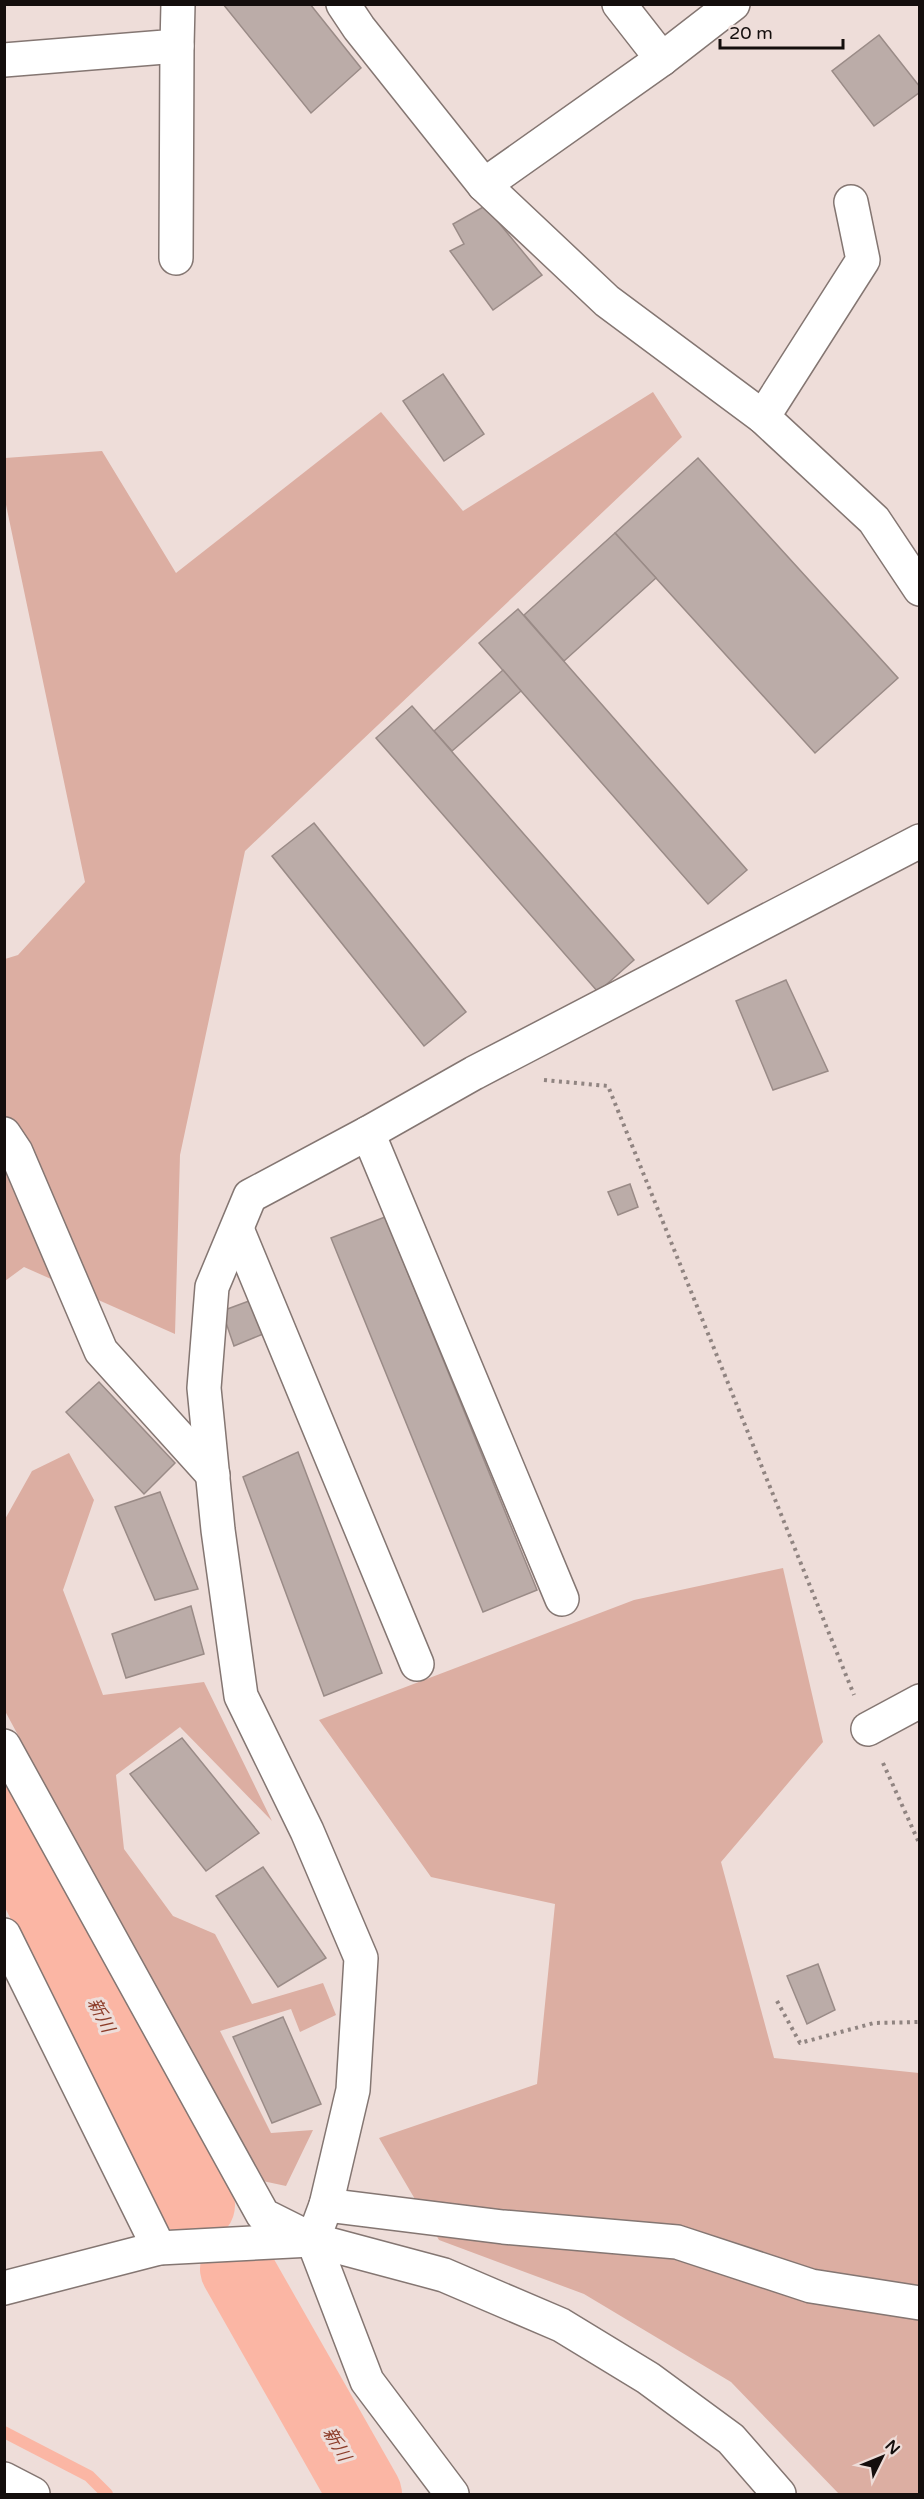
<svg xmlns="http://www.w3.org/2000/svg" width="924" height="2499" viewBox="0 0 924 2499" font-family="'Varela Round','Noto Sans JP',sans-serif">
<rect width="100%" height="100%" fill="#eeddd9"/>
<!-- green -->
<g fill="#dcaea2">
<polygon points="653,392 682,437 245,851 180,1155 175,1334 24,1267 5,1281 5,959 18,955 85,882 5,500 5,458 102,451 176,573 381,412 463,511"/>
<polygon points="69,1453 94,1500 63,1590 103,1695 204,1682 272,1821 180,1727 116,1775 124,1849 173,1916 215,1934 252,2004 323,1983 336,2015 300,2032 291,2009 220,2031 271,2133 313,2130 286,2186 258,2180 5,1711 4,1521 32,1471"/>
<polygon points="783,1568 823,1742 721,1862 774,2058 919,2073 919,2494 839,2494 731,2382 584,2294 439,2240 379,2138 537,2084 555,1904 431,1877 319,1720 634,1600"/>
</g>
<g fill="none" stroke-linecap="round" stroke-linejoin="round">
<!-- stream -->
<polyline stroke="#fbb6a4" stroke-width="12" points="4,2432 89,2476 107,2494"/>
<!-- river -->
<g stroke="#fbb6a4" stroke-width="74">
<polyline points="4,1824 198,2205"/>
<polyline points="237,2269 365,2494"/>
</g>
</g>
<!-- building -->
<g fill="#bbaca8" stroke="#9a8b87" stroke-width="1.5">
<polygon points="223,4 310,4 361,68 311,113"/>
<polygon points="879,35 920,87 920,92 874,126 832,71"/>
<polygon points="485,206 542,275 493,310 450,251 464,244 453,224"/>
<polygon points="443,374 484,434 444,461 403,401"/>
<polygon points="698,458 898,678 815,753 615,533"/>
<polygon points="615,533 656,578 564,661 524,615"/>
<polygon points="518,609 747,870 708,904 479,643"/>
<polygon points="503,670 521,691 452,751 434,731"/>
<polygon points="412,706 634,960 598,992 376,738"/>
<polygon points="314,823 466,1012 424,1046 272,856"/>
<polygon points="786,980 828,1071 773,1090 736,1001"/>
<polygon points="630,1184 638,1207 618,1215 608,1192"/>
<polygon points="385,1217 537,1590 483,1612 331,1238"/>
<polygon points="249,1301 263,1334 234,1346 222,1311"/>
<polygon points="99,1382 175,1463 144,1494 66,1412"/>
<polygon points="298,1452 382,1673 324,1696 243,1477"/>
<polygon points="160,1492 198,1589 155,1600 115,1507"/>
<polygon points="191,1606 204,1654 126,1678 112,1634"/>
<polygon points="182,1738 259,1833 206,1871 130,1774"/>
<polygon points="263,1867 326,1958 278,1987 216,1896"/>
<polygon points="818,1964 835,2010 807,2024 787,1976"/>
<polygon points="283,2017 321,2104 272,2123 233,2037"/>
</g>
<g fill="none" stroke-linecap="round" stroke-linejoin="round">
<!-- minor casing -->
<g stroke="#847672" stroke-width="36">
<g id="minor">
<polyline points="343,4 359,28 484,185 607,301 763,417 874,520 920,589"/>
<polyline points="619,4 662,59"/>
<polyline points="4,60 177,46 178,4"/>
<polyline points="484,185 662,59 733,4"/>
<polyline points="176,258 177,46"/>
<polyline points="763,417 863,260 851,202"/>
<polyline points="368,1133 562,1599"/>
<polyline points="4,1134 16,1152 101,1351 213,1475"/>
<polyline points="237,1229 417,1664"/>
<polyline points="868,1729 920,1701"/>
<polyline points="4,1746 263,2215 313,2240 444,2275 561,2325 648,2378 731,2439 779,2494"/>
<polyline points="4,1935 159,2248"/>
<polyline points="326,2205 503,2227 677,2242 811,2286 920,2303"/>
<polyline points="4,2288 159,2248 311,2240"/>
<polyline points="4,2479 33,2494"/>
<polyline points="452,2494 367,2381 313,2240 326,2205 353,2090 361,1958 307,1831 241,1696 218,1530 204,1388 212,1287 250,1196 368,1133 474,1073 920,841"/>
</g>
</g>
<!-- path -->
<g stroke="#908481" stroke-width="4" stroke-dasharray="3 4.5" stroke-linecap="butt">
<polyline points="544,1080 608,1086 854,1695"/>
<polyline points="883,1763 920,1845"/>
<polyline points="777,2001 800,2043 874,2023 920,2022"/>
</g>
<!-- minor -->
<use href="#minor" stroke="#fff" stroke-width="33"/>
</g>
<g text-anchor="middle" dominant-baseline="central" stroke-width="6" stroke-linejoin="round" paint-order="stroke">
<!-- water labels -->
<g font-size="18" font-style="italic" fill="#8c3c29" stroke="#eeddd9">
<text transform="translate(101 2015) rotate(63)">新川</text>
<text transform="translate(337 2444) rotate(60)">新川</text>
</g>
</g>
<!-- border -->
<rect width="924" height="2499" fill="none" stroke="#140e0d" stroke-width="12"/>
<!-- north arrow -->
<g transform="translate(882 2457) rotate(47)" stroke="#eeddd9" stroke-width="4.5" paint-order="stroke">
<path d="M0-4.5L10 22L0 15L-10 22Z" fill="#140e0d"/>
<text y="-9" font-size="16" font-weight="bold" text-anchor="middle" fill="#140e0d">N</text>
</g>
<!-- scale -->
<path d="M720 39v9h123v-9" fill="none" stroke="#140e0d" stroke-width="3"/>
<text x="729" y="39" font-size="18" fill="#140e0d" stroke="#eeddd9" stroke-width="4.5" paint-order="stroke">20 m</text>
</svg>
